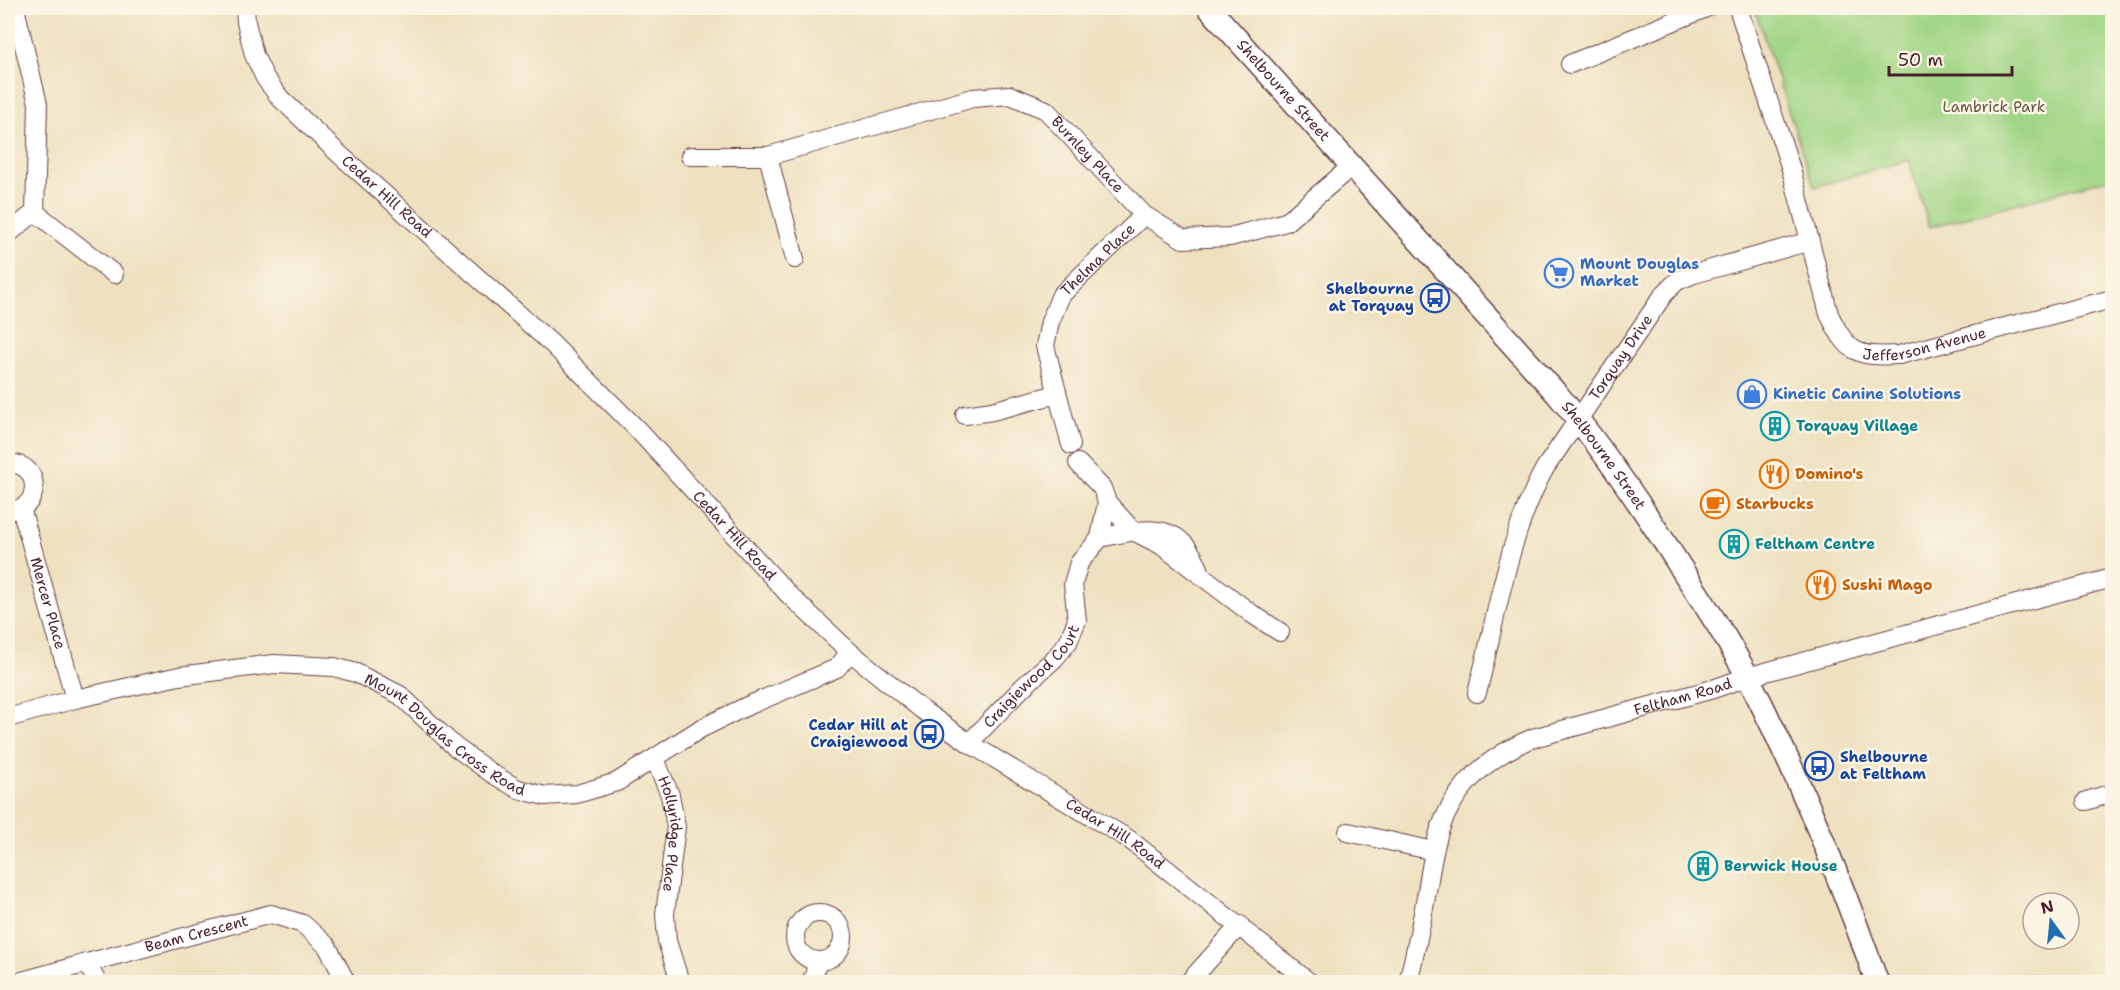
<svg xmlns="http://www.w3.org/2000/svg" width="2120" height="990" viewBox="0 0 2120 990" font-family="'Shantell Sans',sans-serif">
<rect width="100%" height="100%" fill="#fcf5e5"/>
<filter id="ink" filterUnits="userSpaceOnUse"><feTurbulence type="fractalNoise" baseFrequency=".0167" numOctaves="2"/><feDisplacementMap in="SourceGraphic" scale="12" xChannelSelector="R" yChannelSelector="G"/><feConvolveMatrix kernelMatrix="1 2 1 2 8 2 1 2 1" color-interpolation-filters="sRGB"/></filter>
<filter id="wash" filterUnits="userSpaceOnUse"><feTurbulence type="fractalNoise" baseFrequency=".008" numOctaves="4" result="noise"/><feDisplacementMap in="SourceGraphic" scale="24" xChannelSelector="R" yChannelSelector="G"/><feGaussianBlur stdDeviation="1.35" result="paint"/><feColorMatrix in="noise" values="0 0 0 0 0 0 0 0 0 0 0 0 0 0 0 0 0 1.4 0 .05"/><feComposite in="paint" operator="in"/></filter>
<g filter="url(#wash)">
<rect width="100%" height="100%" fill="#eee1c0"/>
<!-- green -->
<polygon fill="#a1d686" stroke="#767a58" stroke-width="1.5" points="1754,8 2112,8 2112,178 1929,227 1909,160 1814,187"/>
</g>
<g filter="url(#ink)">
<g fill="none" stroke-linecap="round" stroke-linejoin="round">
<!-- minor casing -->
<g stroke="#633c41" stroke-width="20">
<g id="minor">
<path id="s1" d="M245,8L246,22L254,55L265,78L280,98L338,153L552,344L637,429L789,595L850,652L921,709L969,743L1130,840L1309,982"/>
<path id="s2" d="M1738,8L1791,169L1829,314C1848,354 1857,357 1899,355L2112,299"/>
<polyline points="1570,64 1706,8"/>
<path id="s3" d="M690,156H768L973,98L1010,95L1046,110L1144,215L1183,239L1230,237L1286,222L1352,166"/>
<polyline points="768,156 795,259"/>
<polyline points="35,212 114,274"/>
<polyline points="8,234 35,212 38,104 15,8"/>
<polyline points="965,415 992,411 1057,394"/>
<path id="s4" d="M1071,445L1045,346L1050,322L1061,295L1144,215"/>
<polyline points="1078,463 1102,488 1107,502 1133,531 1161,545 1252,614 1280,632"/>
<path d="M8,464C43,461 42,513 8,510"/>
<path id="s5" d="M21,508L75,699"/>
<path d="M1100,538C1147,528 1182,518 1201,574"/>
<path id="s6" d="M1477,693C1497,617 1507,537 1545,468L1664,294L1677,281L1694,274L1810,241"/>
<path id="s7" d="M8,718L75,699L179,676L274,664L334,667L356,673L400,695L454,746L491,773L518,789L545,796L577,794L617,782L700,729L745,707L837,668L850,652"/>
<path id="s8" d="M969,743L1023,687L1055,658L1068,642L1077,620L1073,584L1079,563L1100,538L1107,502"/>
<path id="s9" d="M655,759L670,795L676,827L665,914L667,941L680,982"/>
<polyline points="2086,801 2112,793"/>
<polyline points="1348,832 1434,851"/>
<circle cx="819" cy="937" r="24"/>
<polyline points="87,963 97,982"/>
<path id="s10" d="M19,982L87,963L271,914L303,924L327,946L346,982"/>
<polyline points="810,982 814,977 817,961"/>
<polyline points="1189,982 1240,925"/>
<path id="s11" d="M1408,982C1415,954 1421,925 1426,897C1430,874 1433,850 1440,829C1457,783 1490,756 1533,738L1713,689L1747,677L2112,578"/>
</g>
</g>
<!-- major casing -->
<g stroke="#633c41" stroke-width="25">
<g id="major">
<path id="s12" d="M1209,8L1557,394C1603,448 1643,508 1681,568C1709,611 1738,655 1760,701C1805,792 1843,886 1877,982"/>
</g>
</g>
<!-- minor -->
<use href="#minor" stroke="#fff" stroke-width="18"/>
<!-- major -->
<use href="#major" stroke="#fff" stroke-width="22"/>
</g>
</g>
<!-- icons -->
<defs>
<g id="supermarket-ring" transform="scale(1.5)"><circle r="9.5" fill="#fcf5e5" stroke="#3f7fe0" stroke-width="1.5"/><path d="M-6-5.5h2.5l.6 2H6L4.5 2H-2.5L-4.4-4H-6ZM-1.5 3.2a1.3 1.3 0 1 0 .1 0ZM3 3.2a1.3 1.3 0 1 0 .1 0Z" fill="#3f7fe0"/></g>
<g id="bus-ring" transform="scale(1.5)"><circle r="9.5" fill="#fcf5e5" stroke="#1a4fb4" stroke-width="1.5"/><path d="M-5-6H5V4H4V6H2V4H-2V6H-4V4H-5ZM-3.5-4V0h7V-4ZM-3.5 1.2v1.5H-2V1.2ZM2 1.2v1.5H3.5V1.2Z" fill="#1a4fb4"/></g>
<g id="shop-ring" transform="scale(1.5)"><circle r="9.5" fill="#fcf5e5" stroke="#3f7fe0" stroke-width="1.5"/><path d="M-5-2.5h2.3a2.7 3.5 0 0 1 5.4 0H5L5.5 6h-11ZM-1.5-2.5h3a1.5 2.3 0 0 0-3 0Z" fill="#3f7fe0"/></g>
<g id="building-ring" transform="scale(1.5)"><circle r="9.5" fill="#fcf5e5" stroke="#0f9aa8" stroke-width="1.5"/><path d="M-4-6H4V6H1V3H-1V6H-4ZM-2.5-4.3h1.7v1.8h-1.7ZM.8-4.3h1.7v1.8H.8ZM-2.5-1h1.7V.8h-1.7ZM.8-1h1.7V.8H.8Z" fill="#0f9aa8"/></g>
<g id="restaurant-ring" transform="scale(1.5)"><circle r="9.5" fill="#fcf5e5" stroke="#e8710a" stroke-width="1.5"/><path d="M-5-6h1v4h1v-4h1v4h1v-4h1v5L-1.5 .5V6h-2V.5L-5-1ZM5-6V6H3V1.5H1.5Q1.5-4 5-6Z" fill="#e8710a"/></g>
<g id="cafe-ring" transform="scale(1.5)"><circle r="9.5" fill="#fcf5e5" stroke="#e8710a" stroke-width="1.5"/><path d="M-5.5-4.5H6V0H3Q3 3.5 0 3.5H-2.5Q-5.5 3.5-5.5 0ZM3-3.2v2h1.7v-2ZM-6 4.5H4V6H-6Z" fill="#e8710a"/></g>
</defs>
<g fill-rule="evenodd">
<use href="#supermarket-ring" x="1559" y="273"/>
<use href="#bus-ring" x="1435" y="298"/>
<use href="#shop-ring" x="1752" y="394"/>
<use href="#building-ring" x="1775" y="426"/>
<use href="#restaurant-ring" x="1774" y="474"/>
<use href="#cafe-ring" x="1715" y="504"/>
<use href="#building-ring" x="1734" y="544"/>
<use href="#restaurant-ring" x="1821" y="585"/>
<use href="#bus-ring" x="929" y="734"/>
<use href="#bus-ring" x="1819" y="766"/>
<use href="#building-ring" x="1703" y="866"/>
</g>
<g text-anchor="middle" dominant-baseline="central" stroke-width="5" stroke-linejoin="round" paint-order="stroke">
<!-- street labels -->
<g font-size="15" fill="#4a1f2b" stroke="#fcf5e5">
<text stroke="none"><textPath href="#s12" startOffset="111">Shelbourne Street</textPath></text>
<text stroke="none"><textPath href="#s3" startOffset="428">Burnley Place</textPath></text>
<text stroke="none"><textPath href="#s1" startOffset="244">Cedar Hill Road</textPath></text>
<text stroke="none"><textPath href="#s4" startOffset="207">Thelma Place</textPath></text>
<text stroke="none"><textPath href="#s2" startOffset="436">Jefferson Avenue</textPath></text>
<text stroke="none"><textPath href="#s6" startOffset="370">Torquay Drive</textPath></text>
<text stroke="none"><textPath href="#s12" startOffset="597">Shelbourne Street</textPath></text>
<text stroke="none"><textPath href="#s1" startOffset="730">Cedar Hill Road</textPath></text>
<text stroke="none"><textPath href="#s5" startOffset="99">Mercer Place</textPath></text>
<text stroke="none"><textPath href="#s8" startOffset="92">Craigiewood Court</textPath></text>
<text stroke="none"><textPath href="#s11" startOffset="446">Feltham Road</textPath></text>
<text stroke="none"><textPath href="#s7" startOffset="464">Mount Douglas Cross Road</textPath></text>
<text stroke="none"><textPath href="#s1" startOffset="1216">Cedar Hill Road</textPath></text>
<text stroke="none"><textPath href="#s9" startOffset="78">Hollyridge Place</textPath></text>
<text stroke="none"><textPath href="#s10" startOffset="184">Beam Crescent</textPath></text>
</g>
<!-- park labels -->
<g font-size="15" fill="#645646" stroke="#fcf5e5">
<text x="1994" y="107">Lambrick Park</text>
</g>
<!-- shop labels -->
<g font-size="15" font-weight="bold" fill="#366cbe" stroke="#fcf5e5" text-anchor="start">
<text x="1580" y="264">Mount Douglas<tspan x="1580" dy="17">Market</tspan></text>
<text x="1773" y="394">Kinetic Canine Solutions</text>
</g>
<!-- transit labels -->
<g font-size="15" font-weight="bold" fill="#164399" stroke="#fcf5e5" text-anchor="end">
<text x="1414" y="289">Shelbourne<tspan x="1414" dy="17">at Torquay</tspan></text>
<text x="908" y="725">Cedar Hill at<tspan x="908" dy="17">Craigiewood</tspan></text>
<text x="1840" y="757" text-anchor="start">Shelbourne<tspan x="1840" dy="17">at Feltham</tspan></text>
</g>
<!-- culture labels -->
<g font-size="15" font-weight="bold" fill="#0d838f" stroke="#fcf5e5" text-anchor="start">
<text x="1796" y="426">Torquay Village</text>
<text x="1755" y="544">Feltham Centre</text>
<text x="1724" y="866">Berwick House</text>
</g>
<!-- food labels -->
<g font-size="15" font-weight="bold" fill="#c56008" stroke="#fcf5e5" text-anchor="start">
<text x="1795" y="474">Domino's</text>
<text x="1736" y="504">Starbucks</text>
<text x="1842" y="585">Sushi Mago</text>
</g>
</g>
<!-- margin -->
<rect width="2120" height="990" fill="none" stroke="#fcf5e5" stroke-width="30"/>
<!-- north arrow -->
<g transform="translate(2051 921) rotate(345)"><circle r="28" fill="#fcf5e5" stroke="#b59f9b" stroke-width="1.5"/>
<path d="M0-4.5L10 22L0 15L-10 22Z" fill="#1f6fb2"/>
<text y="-9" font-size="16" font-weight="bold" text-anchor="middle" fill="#4a1f2b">N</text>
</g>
<!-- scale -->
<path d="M1889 66v9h123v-9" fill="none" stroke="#4a1f2b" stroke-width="3"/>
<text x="1898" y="66" font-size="18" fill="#4a1f2b" stroke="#fcf5e5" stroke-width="4.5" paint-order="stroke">50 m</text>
</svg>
